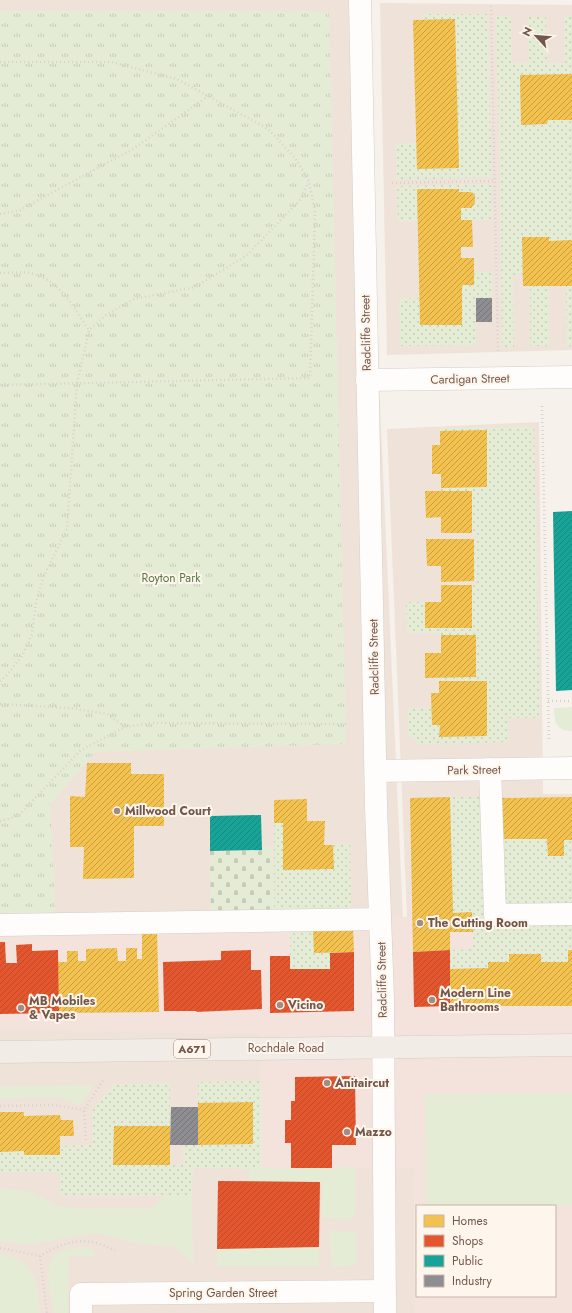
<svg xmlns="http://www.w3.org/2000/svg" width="572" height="1313" viewBox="0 0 572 1313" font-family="Jost,sans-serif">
<defs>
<pattern id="cemetery-stones" width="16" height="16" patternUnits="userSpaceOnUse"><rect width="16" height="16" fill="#e4ecd6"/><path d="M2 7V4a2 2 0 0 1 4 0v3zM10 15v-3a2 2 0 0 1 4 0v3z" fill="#c7ccb9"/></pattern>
<pattern id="park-tufts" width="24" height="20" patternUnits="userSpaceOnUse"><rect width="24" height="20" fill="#e4ecd6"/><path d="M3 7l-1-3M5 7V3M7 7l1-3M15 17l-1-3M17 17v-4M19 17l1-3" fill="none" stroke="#c7ccb9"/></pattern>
<pattern id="garden-dots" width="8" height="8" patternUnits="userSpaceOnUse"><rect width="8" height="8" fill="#e4ecd6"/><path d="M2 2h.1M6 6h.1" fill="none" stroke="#c7ccb9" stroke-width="1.8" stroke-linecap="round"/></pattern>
<pattern id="homes-hatch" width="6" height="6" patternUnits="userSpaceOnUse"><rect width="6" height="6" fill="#f2c14e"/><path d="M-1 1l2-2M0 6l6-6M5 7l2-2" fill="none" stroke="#c8a043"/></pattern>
<pattern id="shops-hatch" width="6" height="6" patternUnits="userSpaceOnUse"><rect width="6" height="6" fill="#e4572e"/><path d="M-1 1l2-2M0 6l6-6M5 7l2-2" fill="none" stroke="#bd4b29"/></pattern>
<pattern id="public-hatch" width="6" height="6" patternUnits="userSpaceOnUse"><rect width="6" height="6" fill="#17a398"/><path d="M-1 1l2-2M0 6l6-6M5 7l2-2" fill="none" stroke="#19887e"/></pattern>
<pattern id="industry-hatch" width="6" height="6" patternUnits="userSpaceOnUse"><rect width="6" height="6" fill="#8d8d92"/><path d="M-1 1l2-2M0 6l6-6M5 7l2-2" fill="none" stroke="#787679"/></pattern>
</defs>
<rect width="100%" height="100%" fill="#f6f1eb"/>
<!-- residential -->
<g fill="#efe3d9">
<polygon points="0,0 362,0 414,1167 415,1313 0,1313"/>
<polygon points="380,3 572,5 572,350 387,355"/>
<polygon points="539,422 543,794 572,794 572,919 407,917 387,429"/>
</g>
<!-- commercial -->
<path fill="#f3e3dc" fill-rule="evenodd" d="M258,915L572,919V1313H415L414,1167L260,1171L261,1034L0,1030V920ZM417,1206H555V1296H417Z"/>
<!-- grass -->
<g fill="#e4ecd6">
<path d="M572,707V731C556,731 554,721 554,708Z"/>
<polygon points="94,1085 80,1105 57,1097 0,1099 0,1087"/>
<polygon points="572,1093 572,1206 426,1206 425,1094"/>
<polygon points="356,1167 355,1214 350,1219 322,1218 323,1182 249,1182 249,1169"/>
<polygon points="0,1188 30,1192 59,1206 77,1209 153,1208 164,1196 192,1196 193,1263 175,1247 135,1243 102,1234 89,1234 26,1245 0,1241"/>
<polygon points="329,1231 356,1232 356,1263 354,1265 332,1267"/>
<path d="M84,1247L94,1250L95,1256H69L68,1313H54C52,1296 41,1265 57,1253C64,1248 76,1248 84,1247Z"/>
<polygon points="319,1247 319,1266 217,1266 217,1249"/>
<path d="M0,1254C36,1260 37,1282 40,1313H0Z"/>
</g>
<!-- cemetery -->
<polygon fill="url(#cemetery-stones)" points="261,847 273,847 274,913 211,913 210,851 261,850"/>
<!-- park -->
<polygon fill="url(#park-tufts)" points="0,11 329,12 346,744 95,752 50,805 56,920 0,920"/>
<!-- garden -->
<g fill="url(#garden-dots)">
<polygon points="423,14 487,14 492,177 397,180 395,144 416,143 417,169 458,168 455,19 423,20"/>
<polygon points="496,16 511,16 512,63 529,63 528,17 546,17 547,63 565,63 564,16 572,16 572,74 520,75 521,125 547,124 548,120 572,120 572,240 549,241 522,237 523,274 513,275 514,347 502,347 500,181"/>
<polygon points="491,184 492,220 461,220 461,208 471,208 475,203 475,195 459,192 458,189 418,189 418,221 398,221 397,186"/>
<polygon points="474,272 492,272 492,298 476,298 476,345 401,346 399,299 420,298 420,325 462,325 462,285 474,285"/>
<rect x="530" y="286" width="19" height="60"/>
<polygon points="566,286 572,286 572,346 567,347"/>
<polygon points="534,427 540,718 508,718 509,742 420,744 408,735 408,709 432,708 432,725 440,725 440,737 487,736 487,681 439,681 439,678 476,635 441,635 440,633 407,633 406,602 425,602 472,628 472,586 477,584 477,581 474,581 474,539 477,539 478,536 473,536 472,533 472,491 441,491 441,488 487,487 487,431 440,431 440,428"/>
<polygon points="450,797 484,797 488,923 572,922 572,950 568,950 568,962 541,962 540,954 510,954 509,962 488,962 488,968 450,969 450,950 473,949 472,913 453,913"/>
<polygon points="274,823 283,823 283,870 333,869 333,845 350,844 351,910 274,913"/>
<polygon points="500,839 547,839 548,856 564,856 564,840 572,840 572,909 502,909"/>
<polygon points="313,928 314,952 330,953 330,969 290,969 290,929"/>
<polygon points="261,1081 261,1169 193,1168 192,1196 60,1195 60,1172 0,1172 0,1152 24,1151 24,1155 60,1155 60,1146 92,1145 93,1110 112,1085 170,1083 170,1126 114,1126 114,1165 183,1165 184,1145 253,1144 253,1102 198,1103 198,1082"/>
</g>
<!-- homes -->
<g fill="url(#homes-hatch)">
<polygon points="455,19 459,168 417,169 413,20"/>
<polygon points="572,74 572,120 548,120 547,124 521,125 520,75"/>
<polygon points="417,189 459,189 459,192 471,192 475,195 475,203 471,208 461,208 461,220 472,220 473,247 461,247 461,258 474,258 474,285 462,285 462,325 420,325"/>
<polygon points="522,237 549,237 549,241 572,240 572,286 523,286"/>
<polygon points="487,430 487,487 441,488 441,474 432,474 432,445 440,445 440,431"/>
<polygon points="425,491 472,491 472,533 441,533 441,517 426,518"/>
<polygon points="426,539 474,539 474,581 441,582 441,566 427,566"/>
<polygon points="441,585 472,585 472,628 425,628 425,602 441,602"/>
<polygon points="441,635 476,635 476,677 425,678 425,653 441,653"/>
<polygon points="439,681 487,681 487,736 439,737 440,725 432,725 431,693 439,693"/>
<polygon points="87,763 131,763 131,774 164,774 164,826 134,826 134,878 83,879 84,847 70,847 70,796 85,797"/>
<polygon points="450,797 453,913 472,912 473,932 450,932 450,950 413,952 410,798"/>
<polygon points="572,797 572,840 564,840 564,856 548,856 547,839 500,839 499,798"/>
<polygon points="307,799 307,821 325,821 324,845 333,845 334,869 283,870 283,823 274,823 274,800"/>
<polygon points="313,928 353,928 354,952 314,953"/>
<polygon points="142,930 157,930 159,1012 59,1013 58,962 67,962 67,951 78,951 78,961 86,961 86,949 117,948 118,961 126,961 126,948 137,948 137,959 142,959"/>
<polygon points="568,950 572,950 572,1006 450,1006 450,969 488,968 488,962 509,962 509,954 541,954 541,962 568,962"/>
<polygon points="253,1102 253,1144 198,1145 198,1103"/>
<polygon points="0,1112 24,1112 24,1116 60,1115 61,1120 73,1120 74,1136 60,1136 60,1155 24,1155 24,1151 0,1152"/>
<polygon points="114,1126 170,1126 170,1165 113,1165"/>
</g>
<!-- shops -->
<g fill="url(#shops-hatch)">
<polygon points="0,942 5,942 6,963 17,963 16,945 32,944 32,951 58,950 59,1013 0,1014"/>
<polygon points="251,950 251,970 261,970 262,1009 196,1012 197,1011 164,1011 163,962 221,960 221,951"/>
<polygon points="450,950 450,1006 414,1007 413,952"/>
<polygon points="354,952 354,1011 270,1013 270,956 290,956 290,969 330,969 330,953"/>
<polygon points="355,1076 356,1145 332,1145 332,1168 291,1168 291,1143 285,1143 285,1120 291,1120 291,1101 295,1101 295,1077"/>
<polygon points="218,1181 320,1182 319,1247 217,1249"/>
</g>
<!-- public -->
<g fill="url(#public-hatch)">
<polygon points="572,511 572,690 556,691 553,512"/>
<polygon points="261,815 262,850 210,851 210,816"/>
</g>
<!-- industry -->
<g fill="url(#industry-hatch)">
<rect x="476" y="298" width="16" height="24"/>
<polygon points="171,1107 198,1107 198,1145 170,1145"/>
</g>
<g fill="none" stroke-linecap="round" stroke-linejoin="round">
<!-- minor casing -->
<g stroke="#d4cdc8" stroke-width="23">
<g id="minor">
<polyline points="360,0 376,806 383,999 385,1313"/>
<polyline points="367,380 572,377"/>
<polyline points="490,769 495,915 572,914"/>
<polyline points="376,771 572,768"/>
<polyline points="0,925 380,919"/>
<polyline points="81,1313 81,1294 385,1291"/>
</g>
</g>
<!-- major casing -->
<g stroke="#d5ccc6" stroke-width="23">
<polyline id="major" points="0,1052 572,1045"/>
</g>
<!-- path -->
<g stroke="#d9d1ce" stroke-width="2.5" stroke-dasharray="1 3" stroke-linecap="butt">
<polyline points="491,6 498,351"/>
<polyline points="0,62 111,62 177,79 268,129 295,158 309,181 315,213 310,378 0,385"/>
<polyline points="392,183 496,181"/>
<polyline points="0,214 20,210 133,149 207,97"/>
<path d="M0,273C11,273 24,271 34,274C61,282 74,308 89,330"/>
<polyline points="542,406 549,741"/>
<polyline points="0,681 7,675 22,656 32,634 36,602 44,576 67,529 77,384 89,330 106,315 134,299 195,287 246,256 301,199 308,182"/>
<polyline points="548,701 572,701"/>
<polyline points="0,704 70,708 107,714 125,727"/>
<polyline points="0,821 18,816 81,750 125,727 151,723 346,724"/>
<polyline points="0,1106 53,1105 84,1110"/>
<polyline points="86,1140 84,1110 104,1079"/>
<path d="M0,1248L40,1256C67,1240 87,1235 115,1251"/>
<polyline points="40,1256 47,1313"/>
</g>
<!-- minor -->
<use href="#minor" stroke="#fefdfc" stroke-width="22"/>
<!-- major -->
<use href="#major" stroke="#f1ece6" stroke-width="22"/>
</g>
<!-- markers -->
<g fill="#a18d84" stroke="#fef6ec" stroke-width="1.5">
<circle cx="117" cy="811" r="4"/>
<circle cx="420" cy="923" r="4"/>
<circle cx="432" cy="1000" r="4"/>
<circle cx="280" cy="1005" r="4"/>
<circle cx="21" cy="1008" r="4"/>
<circle cx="327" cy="1083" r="4"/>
<circle cx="347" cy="1132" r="4"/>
</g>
<g text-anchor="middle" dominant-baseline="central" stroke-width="4" stroke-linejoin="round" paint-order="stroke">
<!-- shield labels -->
<rect fill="#fef6ec" stroke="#9d877c" stroke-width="1" x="174" y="1040" width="36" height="18" rx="3"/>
<g font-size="11" font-weight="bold" fill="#73574c">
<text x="192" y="1049">A671</text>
</g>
<!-- street labels -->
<g font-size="12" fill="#73574c" stroke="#fef6ec">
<text transform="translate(366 333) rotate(-91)">Radcliffe Street</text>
<text transform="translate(470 379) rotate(-1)">Cardigan Street</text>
<text transform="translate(374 657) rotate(-91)">Radcliffe Street</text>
<text transform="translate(474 770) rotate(-1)">Park Street</text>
<text transform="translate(382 980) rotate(-91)">Radcliffe Street</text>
<text x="286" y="1048">Rochdale Road</text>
<text x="223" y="1293">Spring Garden Street</text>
</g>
<!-- park labels -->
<g font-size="12" fill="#587845" stroke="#fef6ec">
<text x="171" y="578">Royton Park</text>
</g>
<!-- poi labels -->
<g font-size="12" font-weight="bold" fill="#73574c" stroke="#fef6ec" text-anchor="start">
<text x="125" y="811">Millwood Court</text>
<text x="428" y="923">The Cutting Room</text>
<text x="440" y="993">Modern Line<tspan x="440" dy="14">Bathrooms</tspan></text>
<text x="29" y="1001">MB Mobiles<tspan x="29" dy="14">&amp; Vapes</tspan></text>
<text x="288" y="1005">Vicino</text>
<text x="335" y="1083">Anitaircut</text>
<text x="355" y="1132">Mazzo</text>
</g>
</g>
<!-- legend -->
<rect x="416" y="1205" width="140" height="92" fill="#fef6ec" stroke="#c6b6ac"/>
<rect x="424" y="1215" width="20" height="12" fill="#f2c14e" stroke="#c6b6ac"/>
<text x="452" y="1225" font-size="12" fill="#73574c">Homes</text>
<rect x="424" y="1235" width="20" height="12" fill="#e4572e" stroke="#c6b6ac"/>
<text x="452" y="1245" font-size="12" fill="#73574c">Shops</text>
<rect x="424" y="1255" width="20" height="12" fill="#17a398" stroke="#c6b6ac"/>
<text x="452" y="1265" font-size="12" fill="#73574c">Public</text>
<rect x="424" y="1275" width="20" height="12" fill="#8d8d92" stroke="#c6b6ac"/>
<text x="452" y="1285" font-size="12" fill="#73574c">Industry</text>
<!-- north arrow -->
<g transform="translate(536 36) rotate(296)" stroke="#fef6ec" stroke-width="3" paint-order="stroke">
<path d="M0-3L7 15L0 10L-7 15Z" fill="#73574c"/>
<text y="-6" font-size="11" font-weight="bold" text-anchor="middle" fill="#73574c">N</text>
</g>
</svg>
